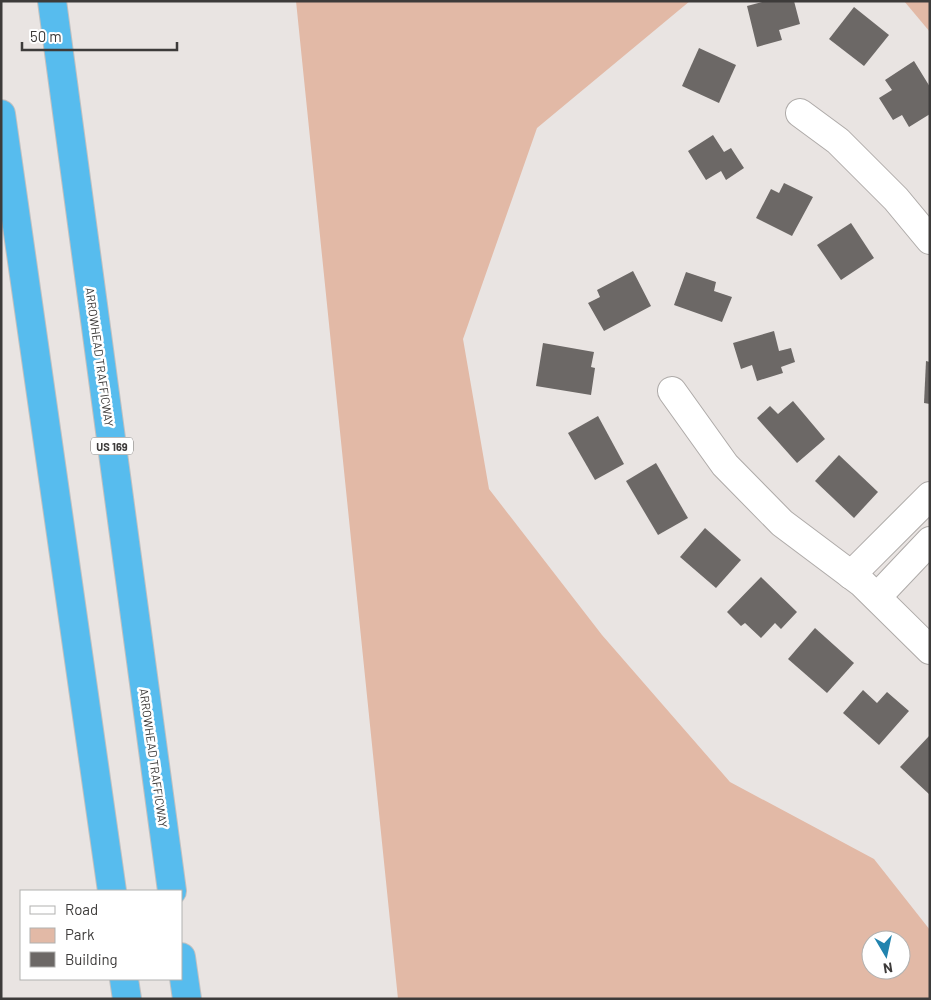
<svg xmlns="http://www.w3.org/2000/svg" width="931" height="1000" viewBox="0 0 931 1000" font-family="Barlow,sans-serif">
<rect width="100%" height="100%" fill="#e9e4e2"/>
<!-- green -->
<g fill="#e2b9a6" fill-rule="evenodd">
<path d="M296,1H690L537,128L463,339L489,489L602,635L730,782L874,859L930,930V999H398ZM871,940H901V970H871Z"/>
<polygon points="904,1 930,1 930,32"/>
</g>
<!-- building -->
<g fill="#6c6866">
<polygon points="766,1 794,1 800,24 779,30 782,40 757,47 747,6"/>
<polygon points="854,7 889,35 864,66 829,39"/>
<polygon points="699,48 736,65 719,103 682,86"/>
<polygon points="914,61 930,87 930,114 909,127 902,115 893,120 879,98 892,90 885,80"/>
<polygon points="713,135 724,152 731,148 744,168 726,180 721,171 706,180 688,151"/>
<polygon points="784,183 813,197 792,236 756,218 771,189 779,193"/>
<polygon points="851,223 874,258 841,280 817,245"/>
<polygon points="633,271 651,306 604,331 588,303 600,297 597,290"/>
<polygon points="686,272 716,282 714,291 732,297 722,322 674,305"/>
<polygon points="774,331 779,351 791,348 795,362 781,367 783,373 757,381 752,365 741,369 733,343"/>
<polygon points="543,343 594,352 591,367 595,368 591,395 536,386"/>
<polygon points="926,361 930,362 930,404 924,403"/>
<polygon points="793,401 825,439 797,463 757,418 770,406 778,414"/>
<polygon points="598,416 624,464 595,480 568,433"/>
<polygon points="839,455 878,492 854,518 815,481"/>
<polygon points="656,463 688,518 658,535 626,481"/>
<polygon points="705,528 741,560 716,588 680,557"/>
<polygon points="761,577 797,612 781,629 775,623 761,638 745,623 741,626 727,612"/>
<polygon points="815,628 854,663 827,693 788,659"/>
<polygon points="863,690 877,703 887,692 909,711 879,745 843,713"/>
<polygon points="930,735 930,795 900,767"/>
</g>
<g fill="none" stroke-linecap="round" stroke-linejoin="round">
<!-- minor casing -->
<g stroke="#aeaaa8" stroke-width="30">
<g id="minor">
<polyline points="800,113 838,141 896,199 930,240"/>
<polyline points="672,391 725,465 782,523 862,583 930,650"/>
<polyline points="851,575 930,496"/>
<polyline points="877,597 930,541"/>
</g>
</g>
<!-- highway casing -->
<g stroke="#c1c0c0" stroke-width="30">
<g id="highway">
<polyline points="52,1 172,891"/>
<polyline points="1,114 112,891"/>
<polyline points="181,957 187,999"/>
<polyline points="124,979 127,999"/>
</g>
</g>
<!-- minor -->
<use href="#minor" stroke="#fff" stroke-width="28"/>
<!-- highway -->
<use href="#highway" stroke="#57bcee" stroke-width="28"/>
</g>
<g text-anchor="middle" dominant-baseline="central" stroke-width="5" stroke-linejoin="round" paint-order="stroke">
<!-- shield labels -->
<rect fill="#fff" stroke="#777675" stroke-width="1" x="91" y="437.5" width="42" height="17" rx="4"/>
<g font-size="11" font-weight="bold" fill="#3d3b3a">
<text x="112" y="446">US 169</text>
</g>
<!-- street labels -->
<g font-size="12" fill="#3d3b3a" stroke="#fff">
<text transform="translate(100 357) rotate(82)">ARROWHEAD TRAFFICWAY</text>
<text transform="translate(154 758) rotate(82)">ARROWHEAD TRAFFICWAY</text>
</g>
</g>
<!-- border -->
<rect width="931" height="1000" fill="none" stroke="#3d3b3a" stroke-width="5"/>
<!-- legend -->
<rect x="20" y="890" width="162" height="90" fill="#ffffff" stroke="#b1b1b0"/>
<rect x="30" y="906" width="25" height="8" fill="#ffffff" stroke="#b1b1b0"/>
<text x="65" y="915" font-size="15" fill="#3d3b3a">Road</text>
<rect x="30" y="928" width="25" height="15" fill="#e2b9a6" stroke="#b1b1b0"/>
<text x="65" y="940" font-size="15" fill="#3d3b3a">Park</text>
<rect x="30" y="952" width="25" height="15" fill="#6c6866" stroke="#b1b1b0"/>
<text x="65" y="965" font-size="15" fill="#3d3b3a">Building</text>
<!-- north arrow -->
<g transform="translate(886 955) rotate(171)"><circle r="24" fill="#ffffff" stroke="#b1b1b0"/>
<path d="M0-4L9 19L0 12L-9 19Z" fill="#2183ae"/>
<text y="-8" font-size="14" font-weight="bold" text-anchor="middle" fill="#3d3b3a">N</text>
</g>
<!-- scale -->
<path d="M22 42v8h155v-8" fill="none" stroke="#3d3b3a" stroke-width="2.5"/>
<text x="30" y="42" font-size="15" fill="#3d3b3a" stroke="#ffffff" stroke-width="4" paint-order="stroke">50 m</text>
</svg>
